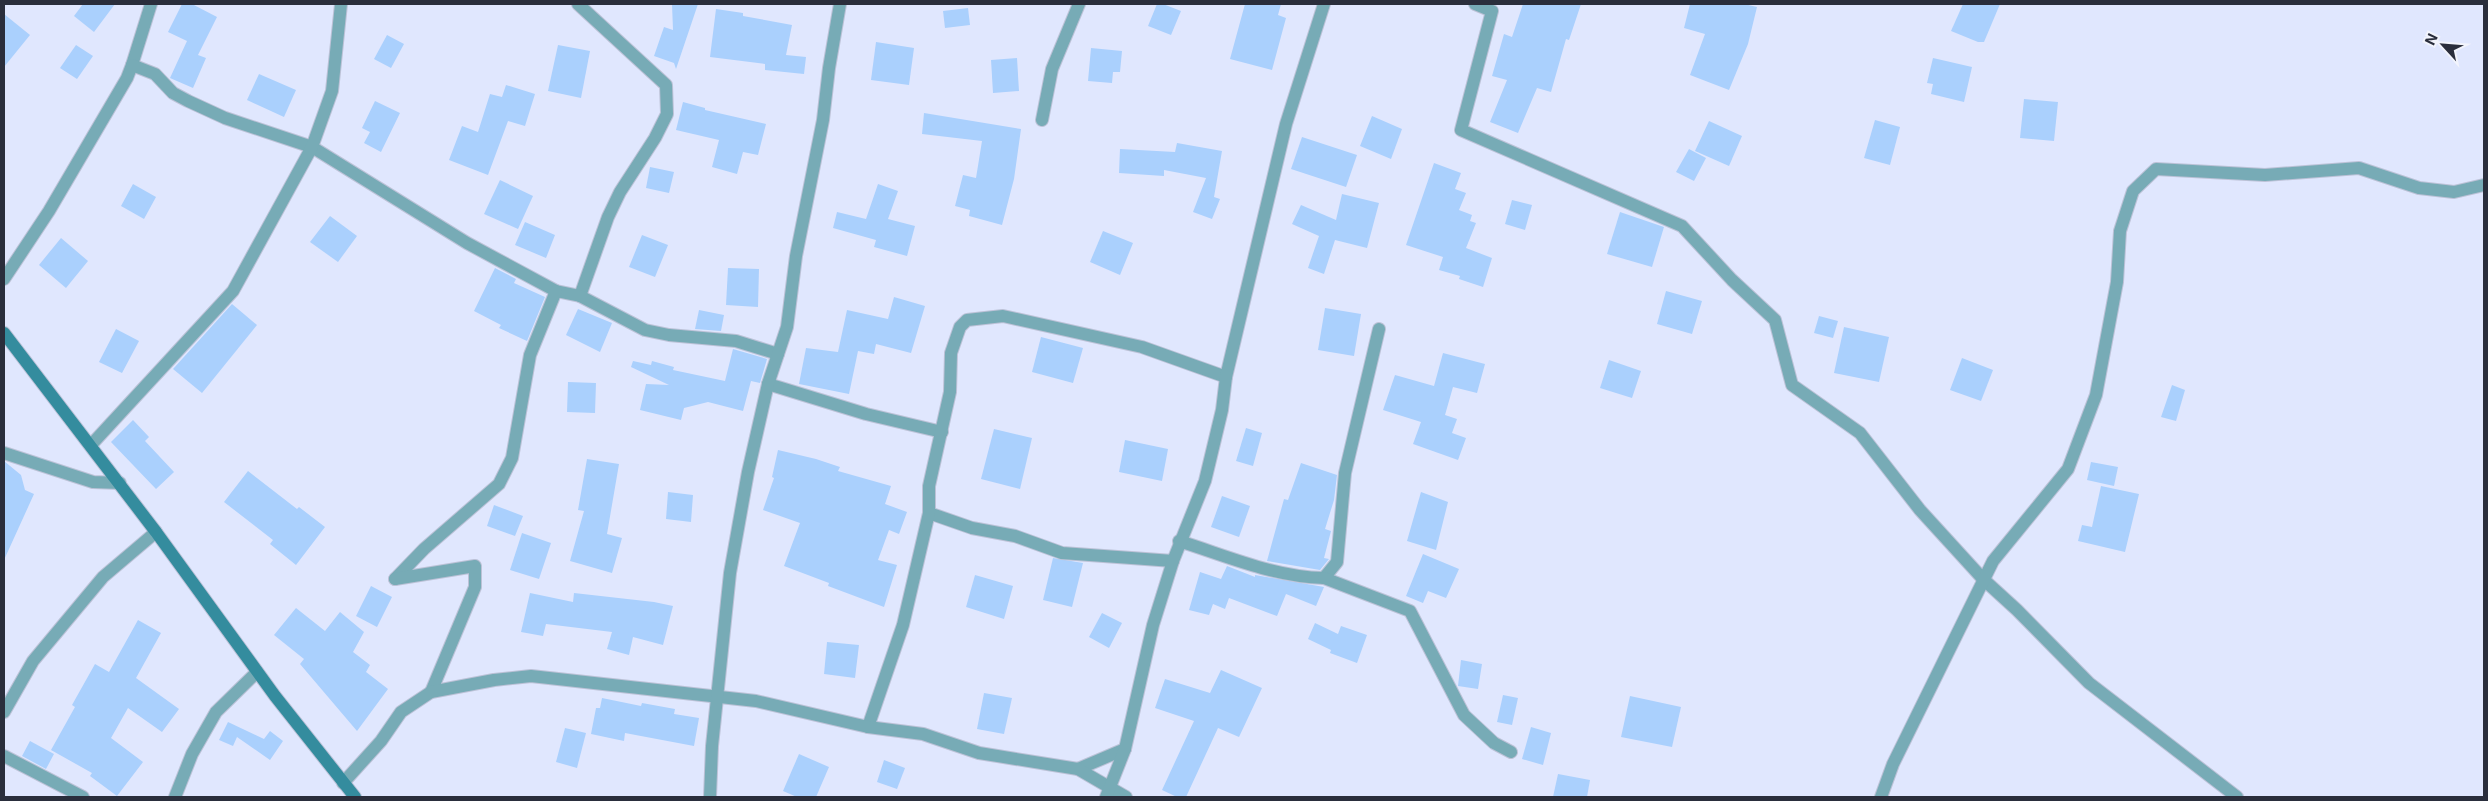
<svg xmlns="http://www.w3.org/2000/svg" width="2488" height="801" viewBox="0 0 2488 801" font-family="Inter,sans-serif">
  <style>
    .building { fill: #aad0fd }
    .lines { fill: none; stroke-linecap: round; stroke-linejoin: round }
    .street-casing { stroke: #bcc2d7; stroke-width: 14 }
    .secondary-casing { stroke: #bcc2d7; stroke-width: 14 }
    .street { stroke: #77abb6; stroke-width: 12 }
    .secondary { stroke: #348c9e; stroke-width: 12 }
  </style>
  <rect width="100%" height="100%" fill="#e0e7fe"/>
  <!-- building -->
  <g class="building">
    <polygon points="83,4 115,4 94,32 74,16"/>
    <polygon points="182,4 192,4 217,17 198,55 206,58 193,88 170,78 187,41 168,32"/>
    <polygon points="672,4 698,4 676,69 674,63 654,56 664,27 673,30"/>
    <polygon points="1157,4 1163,4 1181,11 1171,35 1148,26"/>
    <polygon points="1245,4 1281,4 1278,15 1286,18 1272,70 1230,59"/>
    <polygon points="1523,4 1581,4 1569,40 1566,39 1551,92 1537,88 1518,133 1490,122 1507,80 1492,76 1504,34 1512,37"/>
    <polygon points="1690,4 1744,4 1757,7 1748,44 1729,90 1690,75 1705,34 1684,28"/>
    <polygon points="1963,4 2000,4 1984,42 1978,42 1951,31"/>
    <polygon points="968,8 970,25 945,28 943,11"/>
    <polygon points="716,9 743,13 743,16 792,25 786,55 806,57 804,74 765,70 765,64 710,57"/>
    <polygon points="4,14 30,35 4,67"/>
    <polygon points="387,35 404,44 391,68 374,59"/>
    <polygon points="876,42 914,48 909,85 871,80"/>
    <polygon points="76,45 93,56 77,79 60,68"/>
    <polygon points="558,45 590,51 581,98 548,91"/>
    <polygon points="1091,48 1122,51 1120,72 1113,72 1112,83 1088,81"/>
    <polygon points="1017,58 1019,91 993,93 991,60"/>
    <polygon points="1933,58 1972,67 1964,102 1931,94 1933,84 1927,83"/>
    <polygon points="259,74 296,90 284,117 247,100"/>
    <polygon points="506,85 535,94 525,126 508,121 488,175 449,160 462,126 478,132 490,94 502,97"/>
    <polygon points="2024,99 2058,102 2054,141 2020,138"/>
    <polygon points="375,101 400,113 381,152 364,143 370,132 362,128"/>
    <polygon points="683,102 705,108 705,110 766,124 758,155 743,152 737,174 712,167 719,140 676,130"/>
    <polygon points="924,113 1021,129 1014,179 1002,225 969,216 970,210 955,206 963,175 976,178 982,141 922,134"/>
    <polygon points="1372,116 1402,129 1391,159 1360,146"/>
    <polygon points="1875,120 1900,127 1890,165 1864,158"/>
    <polygon points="1709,121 1742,136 1729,166 1695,151"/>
    <polygon points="1302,137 1357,155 1346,187 1291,169"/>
    <polygon points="1177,143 1222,151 1214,197 1220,199 1212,219 1193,212 1206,178 1164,170 1164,176 1119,173 1120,149 1175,152"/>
    <polygon points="1689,149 1706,158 1694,181 1676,172"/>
    <polygon points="1434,163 1461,173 1455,189 1466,193 1459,210 1472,215 1470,221 1476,223 1466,248 1492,258 1483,287 1459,279 1460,276 1439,270 1443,257 1406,245"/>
    <polygon points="650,167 674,172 669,193 646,188"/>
    <polygon points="500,180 533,196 518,229 484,214"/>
    <polygon points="133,184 156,197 144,219 121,206"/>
    <polygon points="878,184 898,191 888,219 915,226 907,256 874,247 876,240 833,228 837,212 866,219"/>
    <polygon points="1342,194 1379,203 1367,248 1335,240 1324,274 1308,268 1319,236 1292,224 1301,205 1336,220"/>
    <polygon points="1512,200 1532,205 1525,230 1505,224"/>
    <polygon points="1620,212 1664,227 1652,267 1607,254"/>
    <polygon points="330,216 357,236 338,262 310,242"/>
    <polygon points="525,222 555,235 546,258 515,245"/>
    <polygon points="1103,231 1133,243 1120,275 1090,262"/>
    <polygon points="642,235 668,245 655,277 629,267"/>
    <polygon points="61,238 88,261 66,288 39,265"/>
    <polygon points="495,268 516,279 514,283 545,297 527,341 499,328 501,325 474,311"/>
    <polygon points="728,268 759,269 758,307 726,305"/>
    <polygon points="1666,291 1702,301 1692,334 1657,324"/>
    <polygon points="894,297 925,306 911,353 876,344 874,354 858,351 849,394 799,384 806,348 838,352 847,310 888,319"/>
    <polygon points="232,304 257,325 202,393 173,369"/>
    <polygon points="1325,308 1361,314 1354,356 1318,350"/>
    <polygon points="578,309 612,323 600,352 566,335"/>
    <polygon points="699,310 724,315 721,331 695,329"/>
    <polygon points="1819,316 1838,321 1833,338 1814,333"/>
    <polygon points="1844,327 1889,337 1879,382 1834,373"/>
    <polygon points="116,329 139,341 122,373 99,362"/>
    <polygon points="1041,337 1083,348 1073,383 1032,372"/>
    <polygon points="733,349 767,359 760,383 751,381 743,411 708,402 684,408 681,420 640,410 646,384 669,385 631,367 633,361 651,365 652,361 674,367 673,370 725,381"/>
    <polygon points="1443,353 1485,364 1477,393 1453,387 1445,415 1457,419 1452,433 1466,438 1458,460 1413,444 1421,422 1383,410 1395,375 1434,386"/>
    <polygon points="1962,358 1993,370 1981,401 1950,390"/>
    <polygon points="1609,360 1641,371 1632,398 1600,388"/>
    <polygon points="568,382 596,383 595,413 567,412"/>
    <polygon points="2172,385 2185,390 2176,421 2161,417"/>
    <polygon points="133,420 149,437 145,441 174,472 156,489 111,442"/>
    <polygon points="1246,428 1262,433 1253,466 1236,461"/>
    <polygon points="994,429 1032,438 1020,489 981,479"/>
    <polygon points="1125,440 1168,449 1162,481 1119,472"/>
    <polygon points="778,450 816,459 840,467 838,471 891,486 885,504 907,512 899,534 889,530 878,560 897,565 884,607 828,586 829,583 784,566 800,523 763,510 774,478 772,477"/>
    <polygon points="587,459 619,464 607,534 622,538 612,573 570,561 584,511 578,510"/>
    <polygon points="4,461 21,475 25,490 34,494 4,560"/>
    <polygon points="2091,462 2118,467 2114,486 2087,480"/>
    <polygon points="1301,463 1337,475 1334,500 1325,529 1331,531 1324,558 1329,559 1320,570 1267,561 1284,499 1288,500"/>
    <polygon points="248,471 297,509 299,507 325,527 296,565 270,544 273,540 224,502"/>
    <polygon points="2101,486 2139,494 2125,552 2078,541 2082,525 2092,527"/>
    <polygon points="668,492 693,495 691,522 666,519"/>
    <polygon points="1421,492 1448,502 1436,550 1407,541"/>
    <polygon points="1222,496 1250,506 1239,537 1211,527"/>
    <polygon points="494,505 523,516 515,536 487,526"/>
    <polygon points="522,533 551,543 539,579 510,570"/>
    <polygon points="1423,554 1459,569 1446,598 1428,591 1423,603 1406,596"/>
    <polygon points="1053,558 1083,563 1072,607 1043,600"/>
    <polygon points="1227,566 1255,577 1255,575 1324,587 1316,606 1286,594 1277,616 1229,598 1225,609 1213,604 1209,615 1189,610 1200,572 1221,579"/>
    <polygon points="975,575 1013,586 1004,619 966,607"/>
    <polygon points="371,586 392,597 377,627 356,616"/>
    <polygon points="530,593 573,602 574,593 654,602 673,606 663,645 633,637 629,655 607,649 612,632 546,624 543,636 521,632"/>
    <polygon points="296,608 325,631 340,612 364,632 353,652 370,665 366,672 388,689 357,731 300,664 304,659 274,635"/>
    <polygon points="1102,613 1122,623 1109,648 1089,637"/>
    <polygon points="138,620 161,633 136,678 179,709 162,732 128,708 111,738 143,762 117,796 90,776 92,773 51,750 75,707 72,705 95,664 109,672"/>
    <polygon points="1315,623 1338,634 1341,626 1367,635 1357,663 1330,653 1331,650 1308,639"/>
    <polygon points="827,642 859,645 855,678 824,674"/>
    <polygon points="1461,660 1482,664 1478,689 1458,686"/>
    <polygon points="1221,670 1262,688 1239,737 1218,728 1186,797 1177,797 1162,790 1194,721 1155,708 1165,679 1210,693"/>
    <polygon points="984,693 1012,698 1004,734 977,729"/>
    <polygon points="1503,695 1518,698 1512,725 1497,722"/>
    <polygon points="1630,696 1681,707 1672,747 1621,737"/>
    <polygon points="602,698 641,706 642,703 675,709 674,714 699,718 694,746 625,733 624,741 591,734 596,708 600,708"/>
    <polygon points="228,722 264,739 270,731 283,741 270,760 237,737 233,746 219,740"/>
    <polygon points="1531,727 1551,733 1543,765 1522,759"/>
    <polygon points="565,728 586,733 577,768 556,762"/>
    <polygon points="30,741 54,754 46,769 22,756"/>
    <polygon points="799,754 829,767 816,797 797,797 783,791"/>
    <polygon points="884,760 905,768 897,789 877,782"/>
    <polygon points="1558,774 1590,780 1587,797 1553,797"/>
  </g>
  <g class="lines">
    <!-- street casing -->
    <g class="street-casing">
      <g id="street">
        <polyline points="578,4 666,85 667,114 655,138 620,192 608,217 580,296"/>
        <polyline points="1475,4 1492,11 1461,130 1682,226 1732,280 1775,320 1792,385 1860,433 1920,510 1983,579 2017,610 2089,683 2237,797"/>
        <polyline points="132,65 151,4"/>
        <polyline points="1042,120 1052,69 1079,4"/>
        <polyline points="4,279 49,211 127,78 132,65 155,74 173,93 188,101 225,118 312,147 467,243 556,291 580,296 645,330 669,335 736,341 778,354"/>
        <polyline points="768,384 866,414 942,432"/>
        <polyline points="91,445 233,291 312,147 332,91 341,4"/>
        <polyline points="4,453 93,482 120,483"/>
        <polyline points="929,513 972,528 1015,536 1062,553 1173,561"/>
        <path d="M1179,541C1227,556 1274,577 1324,578L1337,562L1345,473L1379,329"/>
        <polyline points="1324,578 1410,611 1464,715 1494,743 1511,752"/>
        <polyline points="395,579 424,549 499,484 512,458 530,355 556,291"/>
        <polyline points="395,579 475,566 475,587 431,692"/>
        <polyline points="4,712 33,661 103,577 156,532"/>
        <polyline points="868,727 903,625 929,513 929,486 950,392 951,353 960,327 967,320 1003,316 1142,347 1226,377"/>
        <polyline points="4,756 83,797"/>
        <polyline points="1078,769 1125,749"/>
        <polyline points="343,783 381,741 401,712 431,692 494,680 531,676 756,701 868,727 923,734 979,753 1078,769 1126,797"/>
        <polyline points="175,797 192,754 216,712 257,672"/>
        <polyline points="710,797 712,746 730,573 748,472 768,384 787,327 796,256 823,120 829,68 840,4"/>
        <polyline points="1106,797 1125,749 1153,625 1173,561 1205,481 1222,410 1226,377 1286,124 1324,4"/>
        <polyline points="1881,797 1893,764 1993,561 2068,469 2096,395 2117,282 2120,231 2133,191 2156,169 2265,175 2359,168 2419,188 2454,192 2484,185"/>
      </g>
    </g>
    <!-- secondary casing -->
    <g class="secondary-casing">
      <polyline id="secondary" points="4,333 156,532 275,696 355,797"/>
    </g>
    <!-- street -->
    <use href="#street" class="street"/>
    <!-- secondary -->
    <use href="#secondary" class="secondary"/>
  </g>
  <!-- border -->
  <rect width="2488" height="801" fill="none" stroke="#2a2e3c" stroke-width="10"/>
  <!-- north arrow -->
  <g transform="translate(2443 45) rotate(296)" stroke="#f2f4fc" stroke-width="4" paint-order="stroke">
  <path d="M0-4L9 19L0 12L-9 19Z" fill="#2a2e3c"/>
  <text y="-8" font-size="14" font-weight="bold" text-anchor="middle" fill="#2a2e3c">N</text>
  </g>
</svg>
